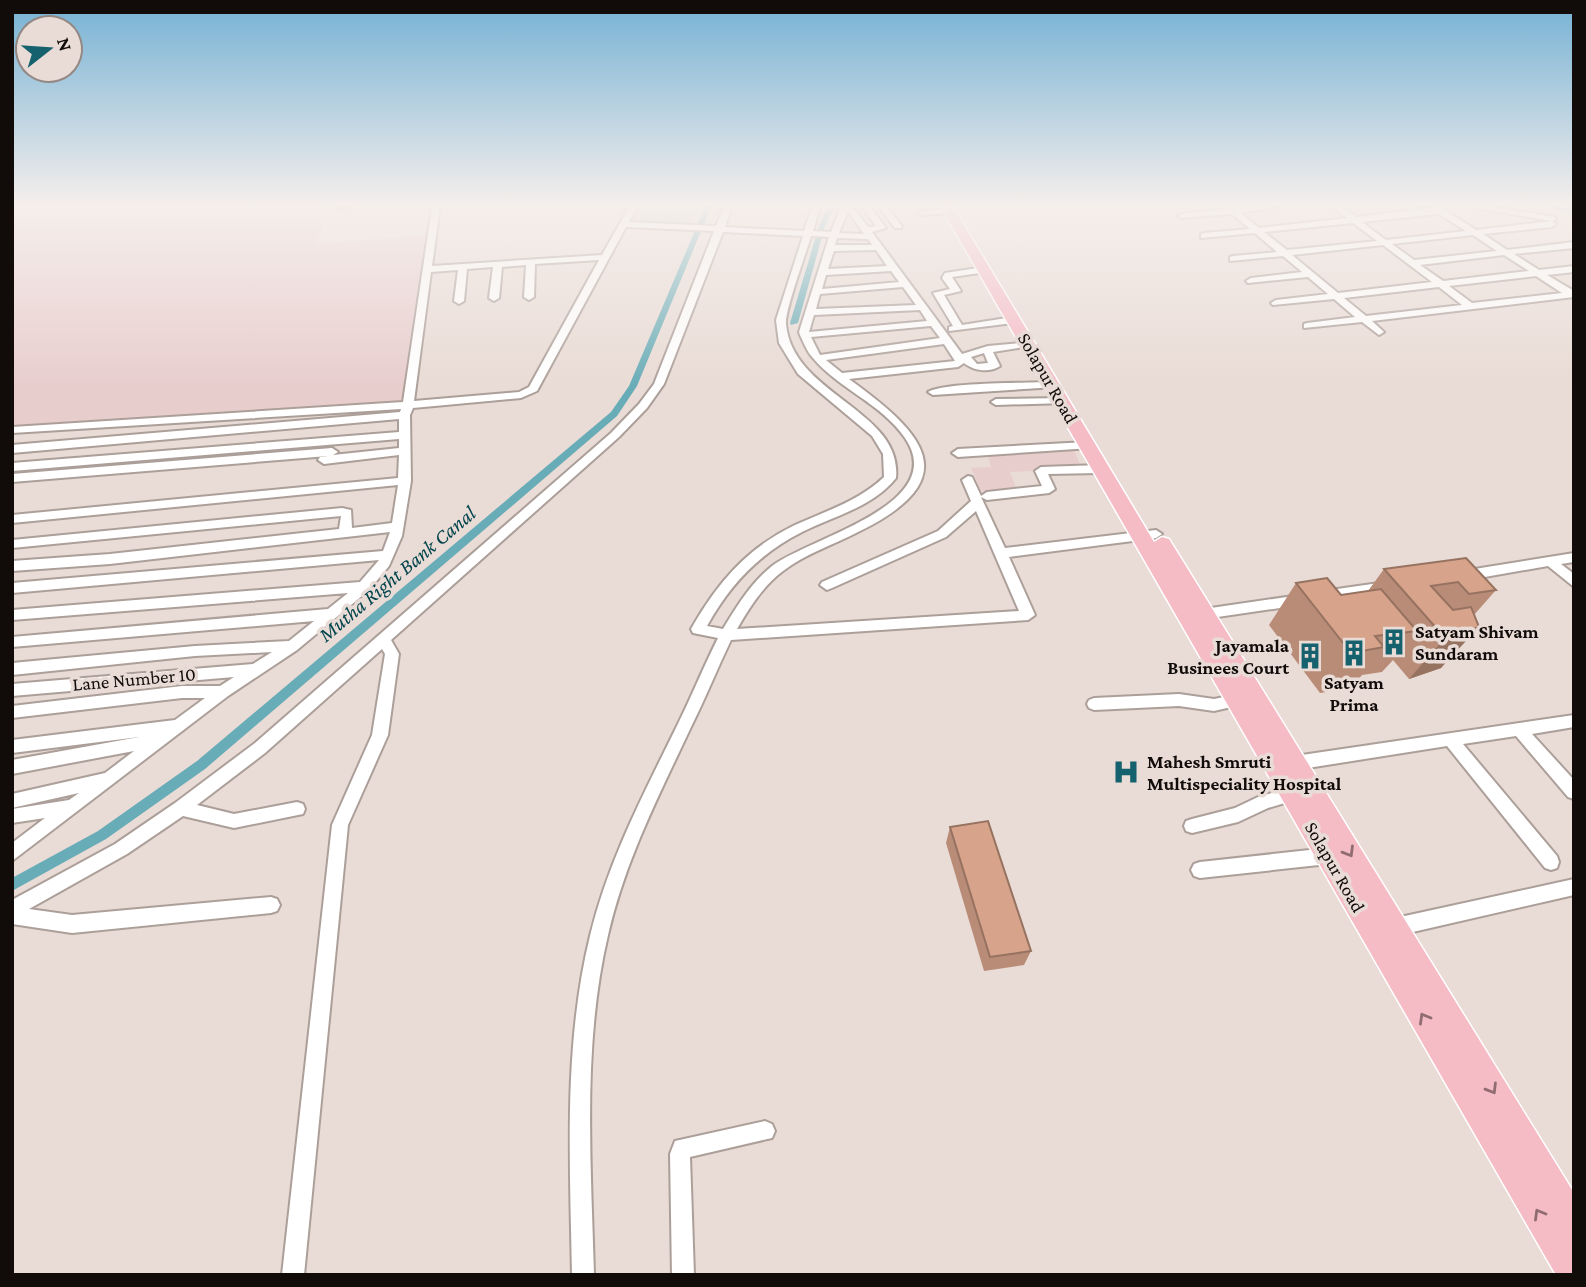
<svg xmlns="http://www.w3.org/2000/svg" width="1586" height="1287" viewBox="0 0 1586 1287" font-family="'Crimson Pro',serif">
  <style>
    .commercial { fill: #e8cdcd }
    .green { fill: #c2ccaa }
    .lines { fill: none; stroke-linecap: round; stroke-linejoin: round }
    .canal { fill: #68acb7; fill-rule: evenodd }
    .minor-casing { stroke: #ac9f99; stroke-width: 4 }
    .highway-casing { stroke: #fff; stroke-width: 3 }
    .minor { fill: #fff; fill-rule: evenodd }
    .highway { fill: #f6bcc6; fill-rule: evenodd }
    .wall { fill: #b98c77 }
    .shaded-wall { fill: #967261 }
    .building { fill: #d7a38a; stroke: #967261; stroke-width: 2 }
    .oneway { stroke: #8f6d71 }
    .labels { text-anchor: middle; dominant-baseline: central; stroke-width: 7; stroke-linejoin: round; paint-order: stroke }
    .street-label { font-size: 19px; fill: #110c0a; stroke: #e9dbd5 }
    .poi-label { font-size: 19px; font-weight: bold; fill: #110c0a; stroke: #e9dbd5; text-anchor: start }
    .water-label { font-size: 21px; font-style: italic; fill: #00444c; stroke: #e9dbd5 }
  </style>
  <rect width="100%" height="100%" fill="#e9dbd5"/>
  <!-- commercial -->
  <g class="commercial">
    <polygon points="12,207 321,207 322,225 317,244 431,235 405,402 12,426"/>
    <polygon points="1073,448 1082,469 1010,472 1016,488 981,491 971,468 991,467 987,453"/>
  </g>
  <!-- green -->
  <polygon class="green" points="637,207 697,207 690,224 630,220"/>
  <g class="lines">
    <!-- canal -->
    <g class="canal">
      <polygon points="705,207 711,207 637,386 617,416 205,769 106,839 12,891 12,878 98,831 197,761 611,412 629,386"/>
      <polygon points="828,207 834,207 825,226 798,323 791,325 790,323 819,226"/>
      <polygon points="1546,207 1559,207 1574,210 1574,214"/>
    </g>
    <!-- minor casing -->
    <g class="minor-casing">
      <g id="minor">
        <path d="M432,207H440L432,266L602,255L629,207H637L629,222L716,226L724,207H732L725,227L804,231L812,207H820L813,231L831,232L841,207H853L868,227L876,226L862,207H870L886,228L872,232L962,354L988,346L1031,342V346L993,352L1000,366C989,373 974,371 964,363L958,367L849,379C925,434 967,479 858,532C833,545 805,554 783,571C763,586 749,608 737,629L1019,611L976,511L946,537L832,588L827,590L820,585L822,582L938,531L971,501L962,480L968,476L972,477L981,496L987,492L1042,486L1035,471L1041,467L1100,465L1106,469L1100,473L1048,474L1055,489L1049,493L987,500L981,497L1005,548L1156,530L1162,534L1156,538L1009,557L1035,615L1028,620L731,640C717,669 705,699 691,727C659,795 625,861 608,935C582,1045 591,1162 594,1275H572C570,1162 563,1046 590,936C608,862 642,797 675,730C690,700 703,668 718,638L693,633L691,629C717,583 747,548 795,525C826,511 859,501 884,477L883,454L872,436L798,374L779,343L776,320L803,236L723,232L664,384L647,408L619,437L391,640L399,654L388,735L348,825L304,1275H282L332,825L372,735L385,654L382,649L265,753L197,805L234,814L297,802L303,804L305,809L303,814L234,828L183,816L127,854L29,909L72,915L271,897L277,899L280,905L277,911L271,913L72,933L12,924V900L115,844L175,803L255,743L611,433L639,404L654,384L714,231L626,227L537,391L521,398L413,408L410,415L411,481L402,536L389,566L369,590L297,650L228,696L12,861V843L45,818L12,823V809L69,800L79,793L12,808V794L105,773L134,751L12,774V760L139,737L12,753V740L175,720L205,698H182L12,718V706L182,686H220L234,677L12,696V684L253,664L272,652L195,656L12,675V663L195,646L289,641L314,621L12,647V637L328,609L348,593L12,620V610L360,582L379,560L12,593V583L383,551L390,532L110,564L12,571V561L110,554L339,529L341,516L12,548V540L342,508L351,510L352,528L392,523L398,485L12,523V515L398,478L399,455L324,464L318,460L320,457L328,456L12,482V474L332,448L338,452L333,455L399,448V439L12,471V463L399,432V419L12,453V445L400,412L401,409L12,433V427L403,402ZM848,211L864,234L839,233ZM811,236L829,237L799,332L800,335C804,343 807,352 813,358C839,389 882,404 905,438C951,505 808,538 772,566C751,583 737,606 723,629L707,626C730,584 760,553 802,532C834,516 873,507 896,478C903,410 792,395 786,324C785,309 806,254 811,236ZM837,238L868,239L872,245H835ZM876,250L887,266L828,269L834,251ZM599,260L529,387L519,392L414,401L431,272L458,270L454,301L459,304L464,301L467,269L493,267L489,298L494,301L499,298L502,267L526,265L524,297L529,300L534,297L535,264ZM891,271L899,282L822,289L826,275ZM903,287L916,305L816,309L820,294ZM920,310L927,321L809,332L814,315ZM931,326L940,338L820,355L811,337ZM944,344L955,361L842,373L826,360ZM984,353L988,363L977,364L971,357Z"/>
        <polygon points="879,207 887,207 902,226 901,228 895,228"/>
        <path d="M1225,207H1278L1241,213L1259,228L1347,218L1333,207H1343L1356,217L1440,207L1476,230L1552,221L1471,207H1492L1555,217L1556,219L1552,221L1556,224L1552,227L1483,234L1507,250L1574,242V248L1514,254L1539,270L1574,266V272L1547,275L1574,291V297L1372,321L1384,332L1379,335L1362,322L1304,328V324L1307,323L1355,317L1334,299L1273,305L1271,303L1276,300L1328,294L1308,277L1248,283L1246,281L1251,278L1302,272L1283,256L1230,261V257L1233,256L1277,252L1255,233L1201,238V234L1204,233L1250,229L1232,214L1182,218L1178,216L1182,214L1227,209ZM1439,214L1466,231L1386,240L1362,222ZM1353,223L1377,241L1287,250L1264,232ZM1473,235L1497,251L1414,260L1392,244ZM1383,245L1432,282L1338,293L1292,255ZM1504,255L1529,271L1443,281L1420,265ZM1536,276L1562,293L1472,303L1449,286ZM1439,287L1462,305L1366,316L1344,298Z"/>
        <polygon points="949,209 953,211 952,213 922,215 918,213 922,211"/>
        <polygon points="984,267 989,270 987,272 952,277 961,291 944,295 962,325 1013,317 1018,320 1013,323 949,331 949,327 953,326 933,293 950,289 942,278 945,273"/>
        <path d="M1052,382L1056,383V387L933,395L928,392C943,382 1028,383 1052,382Z"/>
        <polygon points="1062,398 1067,401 1066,403 996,405 991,402 996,399"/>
        <polygon points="1087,442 1093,446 1091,448 958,457 952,453 958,449"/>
        <polygon points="1574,553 1574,562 1561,564 1574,574 1574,587 1548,566 1462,581 1455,576 1462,571"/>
        <polygon points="1386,582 1391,584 1393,587 1391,590 1323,601 1316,596 1323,591"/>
        <polygon points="1300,595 1307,600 1300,605 1204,619 1197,614 1204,609"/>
        <polygon points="1179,694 1214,699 1239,694 1244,696 1246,700 1244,704 1214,711 1179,706 1094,710 1089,708 1087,704 1089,700 1094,698"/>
        <polygon points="1574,715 1574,727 1532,734 1574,780 1574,799 1568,797 1516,736 1463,744 1557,856 1559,862 1557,868 1551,870 1545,868 1447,746 1295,770 1289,768 1287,763 1289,758 1295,756"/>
        <polygon points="1292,787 1298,789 1300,794 1298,799 1268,808 1238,822 1192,833 1186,831 1184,826 1186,821 1192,819 1235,808 1258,797"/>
        <polygon points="1328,848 1334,851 1336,856 1334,861 1328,864 1200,878 1194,876 1191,870 1194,864 1200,862"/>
        <polygon points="1574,879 1574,895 1391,937 1385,934 1382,928 1385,922 1391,919"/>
        <polygon points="765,1121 772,1124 775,1131 772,1138 690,1157 694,1275 672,1275 670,1154 675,1141"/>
      </g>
    </g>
    <!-- highway casing -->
    <g class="highway-casing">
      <polygon id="highway" points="941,207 953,207 1154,542 1162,537 1169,539 1574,1193 1574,1275 1556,1275"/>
    </g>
    <!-- minor -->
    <use href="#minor" class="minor"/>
    <!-- highway -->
    <use href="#highway" class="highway"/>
  </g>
  <!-- wall -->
  <g class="wall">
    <polygon points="1466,558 1496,590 1474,615 1441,668 1409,679 1393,660 1382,672 1362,675 1351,688 1320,693 1269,625 1296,583 1341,595 1368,591 1384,569"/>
    <polygon points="950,827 1031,951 1024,965 984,971 946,843"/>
  </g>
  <!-- shaded-wall -->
  <g class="shaded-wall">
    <polygon points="336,207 358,207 338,211"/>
    <polygon points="1479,627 1441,668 1409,679 1445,638"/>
  </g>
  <!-- building -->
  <g class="building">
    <polygon points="1466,558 1496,590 1469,594 1458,582 1431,586 1453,610 1471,607 1479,627 1445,638 1384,569"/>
    <polygon points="1327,578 1341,595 1381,589 1417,631 1375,636 1384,647 1351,653 1296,583"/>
    <polygon points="988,821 1031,951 990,957 950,827"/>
  </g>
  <!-- one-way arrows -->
  <defs><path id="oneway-chevron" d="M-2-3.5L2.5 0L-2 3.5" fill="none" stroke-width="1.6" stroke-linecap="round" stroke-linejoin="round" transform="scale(1.75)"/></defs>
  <g class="oneway">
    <use href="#oneway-chevron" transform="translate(1349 852) rotate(59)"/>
    <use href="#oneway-chevron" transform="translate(1424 1018) rotate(-120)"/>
    <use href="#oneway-chevron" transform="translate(1492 1089) rotate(59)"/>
    <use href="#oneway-chevron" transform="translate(1539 1214) rotate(-120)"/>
  </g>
  <!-- sky -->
  <linearGradient id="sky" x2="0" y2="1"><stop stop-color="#75b1d4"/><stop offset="0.53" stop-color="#f5efec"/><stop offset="1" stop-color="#f5efec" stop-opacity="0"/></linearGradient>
  <rect width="1586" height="387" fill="url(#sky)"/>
  <!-- icons -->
  <defs>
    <g id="building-bare" transform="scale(2.1)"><path d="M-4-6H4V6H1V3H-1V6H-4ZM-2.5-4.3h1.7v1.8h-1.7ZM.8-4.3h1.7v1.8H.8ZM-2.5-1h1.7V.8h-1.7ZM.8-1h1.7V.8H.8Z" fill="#15616d" stroke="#e9dbd5" stroke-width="2.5" paint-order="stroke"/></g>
    <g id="hospital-bare" transform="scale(2.1)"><path d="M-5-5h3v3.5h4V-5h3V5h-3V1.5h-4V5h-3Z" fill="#15616d" stroke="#e9dbd5" stroke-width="2.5" paint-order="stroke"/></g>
  </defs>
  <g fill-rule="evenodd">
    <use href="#building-bare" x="1394" y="642"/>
    <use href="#building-bare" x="1354" y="653"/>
    <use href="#building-bare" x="1310" y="656"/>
    <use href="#hospital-bare" x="1126" y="772"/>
  </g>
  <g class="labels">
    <!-- street labels -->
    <g class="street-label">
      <text transform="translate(1048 378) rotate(60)">Solapur Road</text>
      <text transform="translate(134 679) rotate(-5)">Lane Number 10</text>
      <text transform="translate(1335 867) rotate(60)">Solapur Road</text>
    </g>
    <!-- poi labels -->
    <g class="poi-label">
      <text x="1415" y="631">Satyam Shivam<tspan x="1415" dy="22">Sundaram</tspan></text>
      <text x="1289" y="645" text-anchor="end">Jayamala<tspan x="1289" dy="22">Businees Court</tspan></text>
      <text x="1354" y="682" text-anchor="middle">Satyam<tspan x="1354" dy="22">Prima</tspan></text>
      <text x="1147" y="761">Mahesh Smruti<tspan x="1147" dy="22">Multispeciality Hospital</tspan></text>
    </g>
    <!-- water labels -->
    <g class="water-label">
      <text transform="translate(397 574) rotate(-40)">Mutha Right Bank Canal</text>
    </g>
  </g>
  <!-- border -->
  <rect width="1586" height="1287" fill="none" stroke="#110c0a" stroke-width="28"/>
  <!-- north arrow -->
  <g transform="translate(49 49) rotate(73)"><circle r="33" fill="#e9dbd5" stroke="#938884" stroke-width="2"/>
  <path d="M0-5L12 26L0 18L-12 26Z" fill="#15616d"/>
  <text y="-10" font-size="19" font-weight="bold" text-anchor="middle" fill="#110c0a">N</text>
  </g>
</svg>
